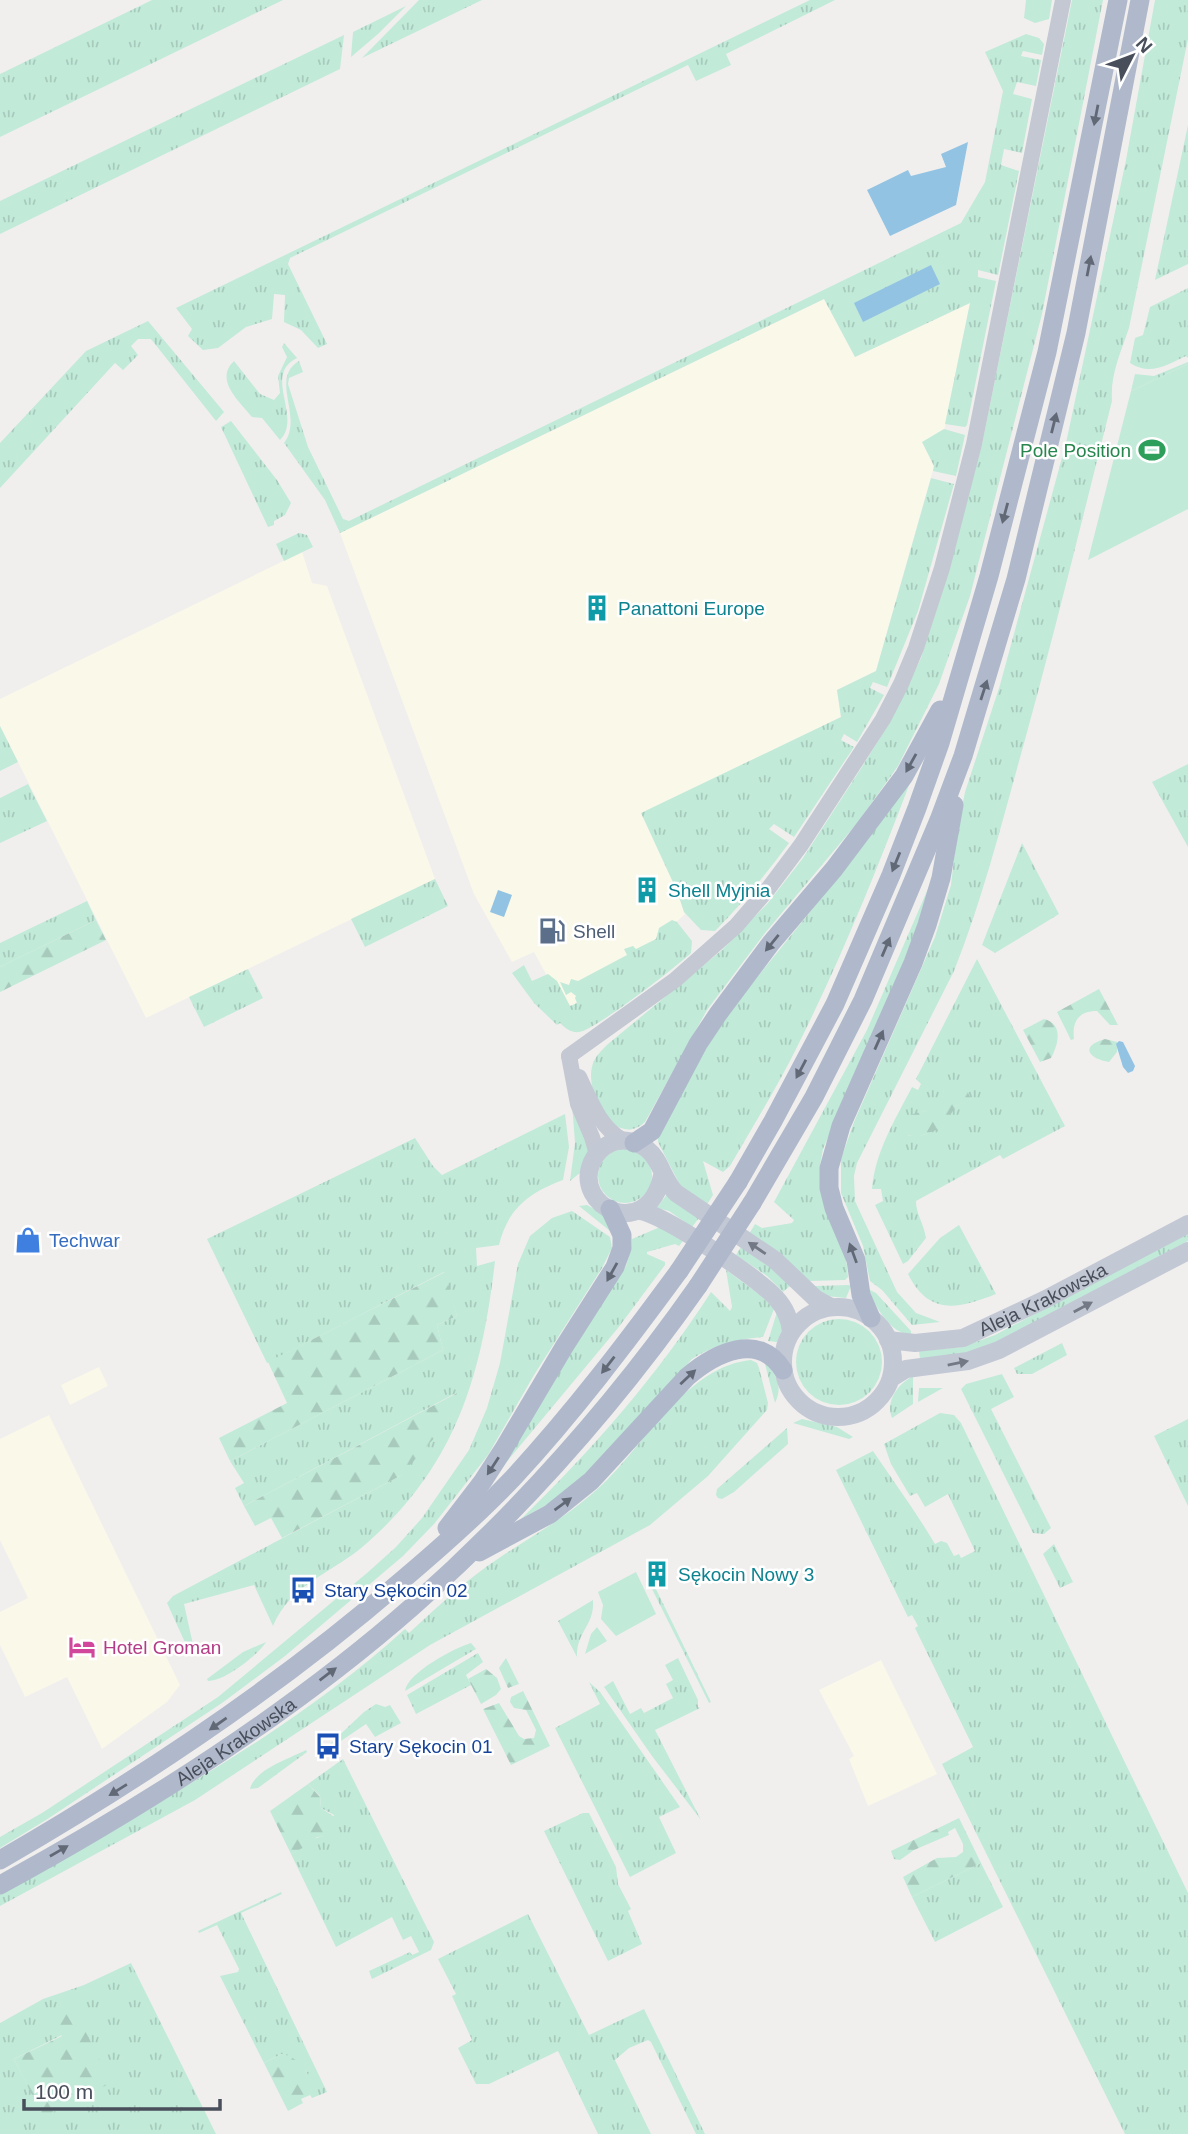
<svg xmlns="http://www.w3.org/2000/svg" width="1188" height="2134" viewBox="0 0 1188 2134" font-family="Arial,sans-serif">
  <style>
    .commercial { fill: #faf8e9 }
    .grass { fill: url(#grass-tufts); fill-rule: evenodd }
    .forest { fill: url(#forest-firs) }
    .garden { fill: #c1ead9 }
    .water { fill: #92c3e3 }
    .lines { fill: none; stroke-linecap: round; stroke-linejoin: round }
    .tertiary { stroke: #c3c8d2; stroke-width: 16 }
    .secondary { stroke: #c3c8d5; stroke-width: 18 }
    .primary { stroke: #b0b9cb; stroke-width: 19 }
    .primary-bridge { stroke: #b0b9cb; stroke-width: 19 }
    .oneway { fill: #626976 }
    .oneway2 { fill: #737985 }
    .labels { text-anchor: middle; dominant-baseline: central; stroke-width: 5; stroke-linejoin: round; paint-order: stroke }
    .leisure-label { font-size: 19px; fill: #27864d; stroke: #fff; text-anchor: end }
    .culture-label { font-size: 19px; fill: #0d838f; stroke: #fff; text-anchor: start }
    .service-label { font-size: 19px; fill: #4e5e75; stroke: #fff; text-anchor: start }
    .shop-label { font-size: 19px; fill: #366cbe; stroke: #fff; text-anchor: start }
    .street-label { font-size: 19px; fill: #484e5a; stroke: #fff }
    .transit-label { font-size: 19px; fill: #164399; stroke: #fff; text-anchor: start }
    .hotel-label { font-size: 19px; fill: #b23c85; stroke: #fff; text-anchor: start }
  </style>
  <defs>
    <pattern id="grass-tufts" width="24" height="20" patternUnits="userSpaceOnUse" patternTransform="scale(1.75)"><rect width="24" height="20" fill="#c1ead9"/><path d="M3 7l-1-3M5 7V3M7 7l1-3M15 17l-1-3M17 17v-4M19 17l1-3" fill="none" stroke="#a7cabc"/></pattern>
    <pattern id="forest-firs" width="22" height="20" patternUnits="userSpaceOnUse" patternTransform="scale(1.75)"><rect width="22" height="20" fill="#c1ead9"/><path d="M5 1l3.5 6h-7zM16 11l3.5 6h-7z" fill="#a7cabc"/></pattern>
  </defs>
  <rect width="100%" height="100%" fill="#f1efee"/>
  <!-- commercial -->
  <g class="commercial">
    <polygon points="824,299 855,357 970,303 944,431 876,671 837,690 841,717 809,733 677,891 685,914 571,1020 534,952 512,962 474,894 340,533"/>
    <polygon points="302,552 312,583 327,586 435,879 146,1018 0,726 0,699"/>
    <polygon points="99,1367 108,1386 70,1405 61,1385"/>
    <polygon points="49,1415 180,1685 167,1702 102,1749 67,1677 25,1697 0,1645 0,1612 28,1598 0,1540 0,1439"/>
    <polygon points="881,1660 937,1774 868,1806 849,1759 854,1756 819,1690"/>
  </g>
  <!-- grass -->
  <g class="grass">
    <polygon points="152,0 283,0 0,137 0,74"/>
    <polygon points="419,0 482,0 362,58"/>
    <polygon points="810,0 835,0 726,54 731,65 696,81 688,65 290,258 288,264 327,344 318,348 301,330 284,322 285,295 274,294 272,319 246,327 218,348 203,350 188,336 192,329 176,308"/>
    <polygon points="1026,0 1052,0 1049,19 1035,23 1024,18"/>
    <path d="M1072,0H1103L1042,314L970,596L939,684L898,766L858,822L765,933L707,1010L645,1122C615,1150 585,1093 592,1067C594,1057 601,1051 608,1044L722,950L768,903L803,858L860,770L888,725L921,658L945,583L982,444Z"/>
    <path d="M1155,0H1188V39L1129,328C1121,352 1110,375 1112,401C1083,516 1055,632 1023,747C1002,822 983,898 954,971L857,1163L854,1176L855,1201L897,1292L916,1313L940,1322L912,1325L882,1290L870,1281L863,1246L841,1193V1159L854,1122L935,937L951,885L957,832L965,792L1000,685L1066,443L1126,160Z"/>
    <polygon points="406,6 378,34 351,57 353,32"/>
    <path d="M1026,34L1039,38L1044,44L1042,55L1023,51L1021,56L1041,60L1036,86L1017,82L1013,94L1032,99L1022,153L1004,149L1001,165L1019,171L998,275L978,270V277L996,281L967,425L965,427L945,424L970,303L855,357L824,299L340,533L325,500L284,443C304,417 269,379 299,361L303,372L289,378L288,384L308,447L343,519L349,521L961,223L985,182L1003,91L985,52Z"/>
    <polygon points="344,35 340,69 0,234 0,201"/>
    <polygon points="1188,125 1188,264 1155,280"/>
    <path d="M1188,288V358L1186,356C1167,365 1150,376 1130,363L1135,338L1143,335L1150,307Z"/>
    <polygon points="148,321 224,412 216,421 151,339 138,339 131,346 138,355 123,370 115,363 0,488 0,443 86,351"/>
    <path d="M284,343L297,358C262,375 303,417 280,440L262,418L252,417C239,401 214,380 234,361L260,394L274,400L280,393L278,376L287,357L282,347Z"/>
    <polygon points="1188,362 1188,364 1131,391 1135,374 1154,376"/>
    <polygon points="231,421 277,480 291,503 285,515 274,521 274,525 268,527 221,427"/>
    <polygon points="944,429 965,435 956,476 933,471 934,466 922,442"/>
    <path d="M931,478L954,484L918,611L887,687L873,682L870,688L884,695L857,742L844,734L841,740L854,747L794,837L774,824L769,829L789,843C766,874 742,904 715,931L701,930L684,912L677,891L641,813L841,717L837,690L876,671Z"/>
    <polygon points="299,533 307,535 313,547 284,561 276,544"/>
    <polygon points="0,726 18,762 0,771"/>
    <polygon points="1188,764 1188,847 1152,782"/>
    <path d="M911,780C877,870 841,959 798,1045C778,1086 753,1126 730,1166L723,1172L703,1161L713,1195L706,1206L682,1189L658,1142V1137L706,1048L725,1017L853,859Z"/>
    <polygon points="28,784 47,821 0,843 0,798"/>
    <polygon points="1022,843 1059,914 995,953 982,945"/>
    <polygon points="933,877 913,941 823,1149 820,1165 846,1258 848,1277 845,1280 809,1281 779,1254 749,1234 755,1224 762,1228 792,1223 794,1220 774,1202 867,1030"/>
    <polygon points="435,879 448,906 365,947 351,919"/>
    <polygon points="87,901 96,920 0,967 0,943"/>
    <path d="M672,920L677,922L692,941L691,953C676,967 594,1031 579,1032C571,1033 565,1028 560,1023L557,1025L534,1003L512,973L524,965L532,981L548,974L557,981L570,1006L577,1003L575,998L576,996L571,992L566,995L560,982L569,985L571,979L578,981L627,955L624,949L633,946L636,949L656,939L659,928Z"/>
    <path d="M977,959L1065,1126L1003,1159L1000,1155L916,1201C916,1214 924,1224 926,1238L908,1261L903,1264L875,1205L883,1201L881,1189H872C875,1152 895,1120 912,1087L918,1090L921,1084L916,1079ZM944,1090L971,1099C966,1101 959,1103 955,1107C939,1122 932,1140 907,1135L920,1112L935,1111L942,1105Z"/>
    <polygon points="248,969 263,998 204,1027 189,997"/>
    <polygon points="572,1103 590,1149 581,1172 570,1181 575,1143"/>
    <path d="M565,1114L569,1147L563,1180C528,1193 508,1209 499,1245L476,1248L477,1266L495,1261C482,1375 456,1465 367,1543C335,1572 291,1583 273,1626L254,1585L184,1604L194,1649H188L167,1603L173,1596L400,1476L456,1393L244,1506L235,1488L244,1483L230,1461L443,1350L437,1325L457,1316L444,1272L267,1363L207,1239L415,1138L433,1166L442,1175Z"/>
    <circle cx="625" cy="1176" r="27"/>
    <polygon points="667,1194 699,1218 692,1227 669,1211 657,1208"/>
    <polygon points="587,1205 603,1214 610,1231 579,1206"/>
    <polygon points="572,1211 610,1237 612,1248 602,1268 534,1375 488,1455 434,1524 403,1556 285,1656 222,1703 46,1820 0,1848 0,1837 42,1813 218,1697 367,1573 396,1547 422,1518 469,1450 487,1408 500,1363 518,1264 530,1236 552,1218"/>
    <path d="M959,1225L996,1294C958,1309 929,1316 908,1274L940,1238Z"/>
    <polygon points="660,1227 683,1241 679,1246 675,1244 647,1252 647,1254 665,1262 665,1265 618,1328 500,1470 564,1361 626,1266 631,1249 632,1239"/>
    <polygon points="1188,1233 1188,1241 995,1344 962,1355 920,1359 919,1351 962,1347 995,1335"/>
    <polygon points="741,1247 768,1264 791,1285 783,1292 767,1276 736,1255"/>
    <path d="M726,1270L763,1297L774,1309L763,1337C737,1339 714,1345 692,1359L591,1470L555,1500L521,1519C592,1450 657,1376 711,1292L730,1311L732,1307Z"/>
    <polygon points="816,1286 849,1285 851,1286 846,1298 826,1296 812,1289"/>
    <path d="M868,1289L876,1293L911,1331V1335C889,1333 876,1307 868,1289Z"/>
    <polygon points="780,1311 782,1330 777,1342 768,1341 777,1312"/>
    <circle cx="839" cy="1362" r="43"/>
    <polygon points="1062,1343 1067,1355 1032,1374 1017,1374 1014,1368"/>
    <path d="M751,1360L757,1363L759,1368L768,1403L767,1410L708,1476L650,1525L430,1645L195,1800L0,1906V1893C139,1813 286,1737 405,1629L409,1633C437,1607 467,1579 499,1558C537,1533 575,1512 607,1480C648,1439 689,1366 751,1360Z"/>
    <path d="M764,1360C775,1374 784,1385 775,1403Z"/>
    <polygon points="1002,1374 1014,1397 991,1409 1051,1528 1044,1534 1033,1533 961,1389 966,1384"/>
    <path d="M913,1376V1404L892,1418C885,1401 898,1384 913,1376Z"/>
    <polygon points="919,1388 943,1388 918,1402"/>
    <path d="M940,1413L954,1415L961,1423L1188,1893V2134H1125L942,1764L973,1747L915,1628L918,1626L912,1615L908,1617L836,1470L873,1451C894,1482 916,1512 935,1544L941,1541L947,1543L954,1556L959,1554L961,1558L975,1551L948,1494L925,1507L917,1493L910,1496L891,1464L884,1444Z"/>
    <polygon points="802,1419 837,1427 853,1437 849,1439 793,1423"/>
    <polygon points="1188,1419 1188,1506 1154,1436"/>
    <polygon points="787,1428 788,1444 734,1492 722,1499 718,1498 716,1495 717,1489"/>
    <polygon points="1054,1544 1073,1582 1060,1588 1043,1554"/>
    <polygon points="653,1583 711,1702 709,1703 650,1585"/>
    <path d="M593,1600C595,1625 576,1632 577,1657L558,1621Z"/>
    <polygon points="597,1627 607,1641 585,1654 591,1634"/>
    <path d="M266,1642C258,1655 225,1681 208,1681L207,1679L243,1652Z"/>
    <path d="M471,1643L476,1649L405,1691C407,1673 454,1648 471,1643Z"/>
    <polygon points="478,1653 483,1662 466,1675 471,1685 416,1714 407,1695"/>
    <polygon points="678,1658 698,1700 698,1707 700,1708 655,1730 701,1820 652,1756 604,1687 613,1681 630,1714 641,1708 644,1713 673,1698 666,1684 673,1680 665,1665"/>
    <polygon points="589,1682 600,1692 680,1807 659,1817 676,1853 630,1877 555,1728 600,1704"/>
    <polygon points="376,1704 385,1707 390,1705 401,1723 375,1737 366,1724 332,1747 330,1744 364,1712"/>
    <path d="M306,1750L307,1752L258,1788L250,1789C255,1769 289,1759 306,1750Z"/>
    <path d="M343,1759L434,1942L431,1950L372,1979L369,1971L410,1952L412,1955L419,1952L411,1936L403,1940L392,1917L336,1947L291,1854C301,1849 313,1837 324,1836L334,1815L321,1808L320,1796L308,1784Z"/>
    <polygon points="583,1813 589,1813 616,1867 618,1884 631,1909 628,1911 642,1944 608,1961 544,1831"/>
    <polygon points="981,1863 1003,1907 935,1942 912,1897"/>
    <polygon points="281,1892 282,1894 241,1913 327,2092 312,2098 310,2095 312,2086 306,2071 282,2054 264,2063 220,1976 238,1972 239,1969 217,1925 199,1933 198,1931"/>
    <polygon points="528,1914 589,2035 644,2009 705,2134 696,2134 651,2042 648,2040 629,2048 615,2060 651,2134 598,2134 558,2051 489,2084 476,2084 458,2048 472,2040 452,1996 456,1994 438,1959"/>
    <path d="M131,1963L216,2134H0V2023L43,1999L84,1985ZM62,2035L43,2116L14,2059Z"/>
  </g>
  <!-- forest -->
  <g class="forest">
    <polygon points="96,920 106,940 0,992 0,967"/>
    <path d="M1099,989L1118,1025H1110L1097,1011C1078,1011 1072,1022 1074,1039L1071,1040L1057,1012Z"/>
    <path d="M1044,1019C1063,1024 1059,1043 1051,1058L1040,1062L1023,1030Z"/>
    <path d="M1105,1039L1117,1042V1052L1109,1062C1089,1059 1079,1046 1105,1039Z"/>
    <path d="M961,1079L971,1099L956,1106L942,1128L917,1137L907,1135L905,1123L910,1115C939,1105 936,1121 945,1086Z"/>
    <polygon points="445,1272 457,1316 437,1325 443,1350 230,1461 219,1438 287,1403 268,1362"/>
    <polygon points="457,1393 447,1424 400,1476 282,1538 271,1518 255,1526 244,1506"/>
    <polygon points="506,1658 519,1684 508,1688 499,1668"/>
    <polygon points="486,1669 497,1678 501,1689 496,1695 481,1704 468,1679"/>
    <polygon points="523,1691 550,1746 511,1765 483,1709 499,1703 519,1736 524,1739 534,1738 536,1730 526,1710 514,1708 510,1702 511,1697"/>
    <polygon points="308,1784 320,1797 321,1808 336,1818 336,1831 333,1836 317,1837 312,1843 291,1854 270,1811"/>
    <polygon points="959,1818 981,1863 912,1897 903,1877 937,1858 956,1857 963,1852 963,1844 955,1828 948,1832 949,1835 914,1850 900,1860 894,1859 891,1851"/>
    <polygon points="74,2008 111,2083 43,2117 14,2059 62,2036 52,2016"/>
    <path d="M282,2054C298,2057 308,2071 313,2086L310,2095L301,2099L303,2103L288,2111L264,2063Z"/>
  </g>
  <!-- garden -->
  <g class="garden">
    <polygon points="1188,364 1188,509 1088,560 1131,391"/>
    <polygon points="636,1572 656,1614 616,1636 601,1619 603,1605 598,1592"/>
  </g>
  <!-- water -->
  <g class="water">
    <polygon points="968,142 956,205 890,236 867,190 908,170 911,176 946,167 941,154"/>
    <polygon points="931,265 940,284 863,322 854,303"/>
    <polygon points="498,890 512,895 504,917 490,912"/>
    <polygon points="1119,1041 1123,1042 1135,1066 1133,1071 1128,1073 1123,1067 1116,1044"/>
  </g>
  <g class="lines">
    <!-- tertiary -->
    <g class="tertiary">
      <polyline points="569,1056 675,980 736,926 768,889 801,845 883,719 901,684 916,648 942,568 974,444 1063,0"/>
      <polyline points="569,1056 578,1104 592,1137 597,1154"/>
      <path d="M579,1077C590,1100 600,1128 623,1140"/>
    </g>
    <!-- secondary -->
    <g class="secondary">
      <path d="M662,1176C647,1243 572,1207 592,1162C596,1153 602,1147 611,1143C622,1138 637,1141 647,1149C661,1160 663,1180 676,1193L775,1260L816,1299L829,1306"/>
      <path d="M640,1211C664,1214 759,1279 776,1298C786,1309 790,1319 791,1332"/>
      <circle cx="838" cy="1362" r="55"/>
      <path id="s1" d="M888,1340L915,1343L963,1338L1046,1299L1188,1224"/>
      <polyline points="893,1377 906,1369 968,1361 999,1350 1188,1251"/>
    </g>
    <!-- primary -->
    <g class="primary">
      <polyline points="634,1143 652,1131 698,1044 718,1014 771,943 834,869 904,776 940,710"/>
      <polyline points="738,1182 773,1121 835,1004 891,875 917,808 940,743 989,576 1047,352 1118,0"/>
      <polyline points="752,1203 814,1097 863,1000 939,820 963,756 1016,579 1076,333 1140,0"/>
      <polyline points="871,1318 861,1295 856,1260 834,1208 829,1188 829,1168 841,1126 913,963 927,925 941,878 954,805"/>
      <polyline points="447,1528 483,1481 503,1450 564,1347 615,1267 622,1248 622,1235 610,1209"/>
      <path d="M479,1552L550,1514L591,1481L687,1377C715,1353 759,1331 783,1370"/>
      <path d="M0,1860C142,1778 276,1689 400,1582C439,1549 478,1515 513,1478C573,1413 627,1342 679,1271"/>
      <path id="s2" d="M0,1885C143,1807 290,1714 413,1606C520,1511 616,1403 698,1286"/>
    </g>
    <!-- primary-bridge -->
    <g class="primary-bridge">
      <polyline points="679,1271 738,1182"/>
      <polyline points="698,1286 752,1203"/>
    </g>
  </g>
  <!-- one-way arrows -->
  <defs><path id="oneway-solid" d="M-6-.8H1V-3.2L6.5 0L1 3.2V.8H-6Z" transform="scale(1.75)"/></defs>
  <g class="oneway">
    <use href="#oneway-solid" transform="translate(1096 115) rotate(101)"/>
    <use href="#oneway-solid" transform="translate(1089 266) rotate(-79)"/>
    <use href="#oneway-solid" transform="translate(1054 423) rotate(-76)"/>
    <use href="#oneway-solid" transform="translate(1005 513) rotate(105)"/>
    <use href="#oneway-solid" transform="translate(984 690) rotate(-72)"/>
    <use href="#oneway-solid" transform="translate(911 763) rotate(119)"/>
    <use href="#oneway-solid" transform="translate(896 862) rotate(112)"/>
    <use href="#oneway-solid" transform="translate(772 943) rotate(129)"/>
    <use href="#oneway-solid" transform="translate(886 947) rotate(-67)"/>
    <use href="#oneway-solid" transform="translate(879 1040) rotate(-66)"/>
    <use href="#oneway-solid" transform="translate(801 1069) rotate(118)"/>
    <use href="#oneway-solid" transform="translate(853 1253) rotate(-110)"/>
    <use href="#oneway-solid" transform="translate(612 1272) rotate(119)"/>
    <use href="#oneway-solid" transform="translate(608 1365) rotate(128)"/>
    <use href="#oneway-solid" transform="translate(688 1377) rotate(-43)"/>
    <use href="#oneway-solid" transform="translate(493 1466) rotate(123)"/>
    <use href="#oneway-solid" transform="translate(563 1504) rotate(-36)"/>
    <use href="#oneway-solid" transform="translate(328 1674) rotate(-37)"/>
    <use href="#oneway-solid" transform="translate(218 1724) rotate(145)"/>
    <use href="#oneway-solid" transform="translate(118 1790) rotate(148)"/>
    <use href="#oneway-solid" transform="translate(59 1851) rotate(-30)"/>
  </g>
  <g class="oneway2">
    <use href="#oneway-solid" transform="translate(757 1248) rotate(-146)"/>
    <use href="#oneway-solid" transform="translate(1083 1307) rotate(-28)"/>
    <use href="#oneway-solid" transform="translate(958 1363) rotate(-11)"/>
  </g>
  <!-- icons -->
  <defs>
    <g id="stadium-bare" transform="scale(2.1)"><path d="M0-5a6.5 5 0 1 0 0 10a6.5 5 0 1 0 0-10ZM-3.5-1.8h7v3.6h-7Z" fill="#2e9e5b" stroke="#fff" stroke-width="2.5" paint-order="stroke"/></g>
    <g id="building-bare" transform="scale(2.1)"><path d="M-4-6H4V6H1V3H-1V6H-4ZM-2.5-4.3h1.7v1.8h-1.7ZM.8-4.3h1.7v1.8H.8ZM-2.5-1h1.7V.8h-1.7ZM.8-1h1.7V.8H.8Z" fill="#0f9aa8" stroke="#fff" stroke-width="2.5" paint-order="stroke"/></g>
    <g id="fuel-bare" transform="scale(2.1)"><path d="M-5.5-6h7V0h2V4h1.3V-2.5L3-4.5l.8-.8L6-3V5H2.5V1h-1V6h-7ZM-4.2-4.7v3.2H.2V-4.7Z" fill="#5c6f8a" stroke="#fff" stroke-width="2.5" paint-order="stroke"/></g>
    <g id="shop-bare" transform="scale(2.1)"><path d="M-5-2.5h2.3a2.7 3.5 0 0 1 5.4 0H5L5.5 6h-11ZM-1.5-2.5h3a1.5 2.3 0 0 0-3 0Z" fill="#3f7fe0" stroke="#fff" stroke-width="2.5" paint-order="stroke"/></g>
    <g id="bus-bare" transform="scale(2.1)"><path d="M-5-6H5V4H4V6H2V4H-2V6H-4V4H-5ZM-3.5-4V0h7V-4ZM-3.5 1.2v1.5H-2V1.2ZM2 1.2v1.5H3.5V1.2Z" fill="#1a4fb4" stroke="#fff" stroke-width="2.5" paint-order="stroke"/></g>
    <g id="hotel-bare" transform="scale(2.1)"><path d="M-6-4.5h1.5V1H6V5H4.5V3h-9V5H-6ZM-4 0a1.8 1.8 0 1 1 3.6 0ZM.5 0V-2.5h3Q6-2.5 6 0Z" fill="#d1479c" stroke="#fff" stroke-width="2.5" paint-order="stroke"/></g>
  </defs>
  <g fill-rule="evenodd">
    <use href="#stadium-bare" x="1152" y="450"/>
    <use href="#building-bare" x="597" y="608"/>
    <use href="#building-bare" x="647" y="890"/>
    <use href="#fuel-bare" x="552" y="931"/>
    <use href="#shop-bare" x="28" y="1240"/>
    <use href="#building-bare" x="657" y="1574"/>
    <use href="#bus-bare" x="303" y="1590"/>
    <use href="#hotel-bare" x="82" y="1647"/>
    <use href="#bus-bare" x="328" y="1746"/>
  </g>
  <g class="labels">
    <!-- leisure labels -->
    <g class="leisure-label">
      <text x="1131" y="450">Pole Position</text>
    </g>
    <!-- culture labels -->
    <g class="culture-label">
      <text x="618" y="608">Panattoni Europe</text>
      <text x="668" y="890">Shell Myjnia</text>
      <text x="678" y="1574">Sękocin Nowy 3</text>
    </g>
    <!-- service labels -->
    <g class="service-label">
      <text x="573" y="931">Shell</text>
    </g>
    <!-- shop labels -->
    <g class="shop-label">
      <text x="49" y="1240">Techwar</text>
    </g>
    <!-- street labels -->
    <g class="street-label">
      <text stroke="none"><textPath href="#s1" startOffset="164">Aleja Krakowska</textPath></text>
      <text stroke="none"><textPath href="#s2" startOffset="276">Aleja Krakowska</textPath></text>
    </g>
    <!-- transit labels -->
    <g class="transit-label">
      <text x="324" y="1590">Stary Sękocin 02</text>
      <text x="349" y="1746">Stary Sękocin 01</text>
    </g>
    <!-- hotel labels -->
    <g class="hotel-label">
      <text x="103" y="1647">Hotel Groman</text>
    </g>
  </g>
  <!-- north arrow -->
  <g transform="translate(1132 56) rotate(48)" stroke="#ffffff" stroke-width="5" paint-order="stroke">
  <path d="M0-5L12 26L0 18L-12 26Z" fill="#484e5a"/>
  <text y="-10" font-size="19" font-weight="bold" text-anchor="middle" fill="#484e5a">N</text>
  </g>
  <!-- scale -->
  <path d="M24 2099v10h196v-10" fill="none" stroke="#484e5a" stroke-width="3.5"/>
  <text x="35" y="2099" font-size="21" fill="#484e5a" stroke="#ffffff" stroke-width="5" paint-order="stroke">100 m</text>
</svg>
